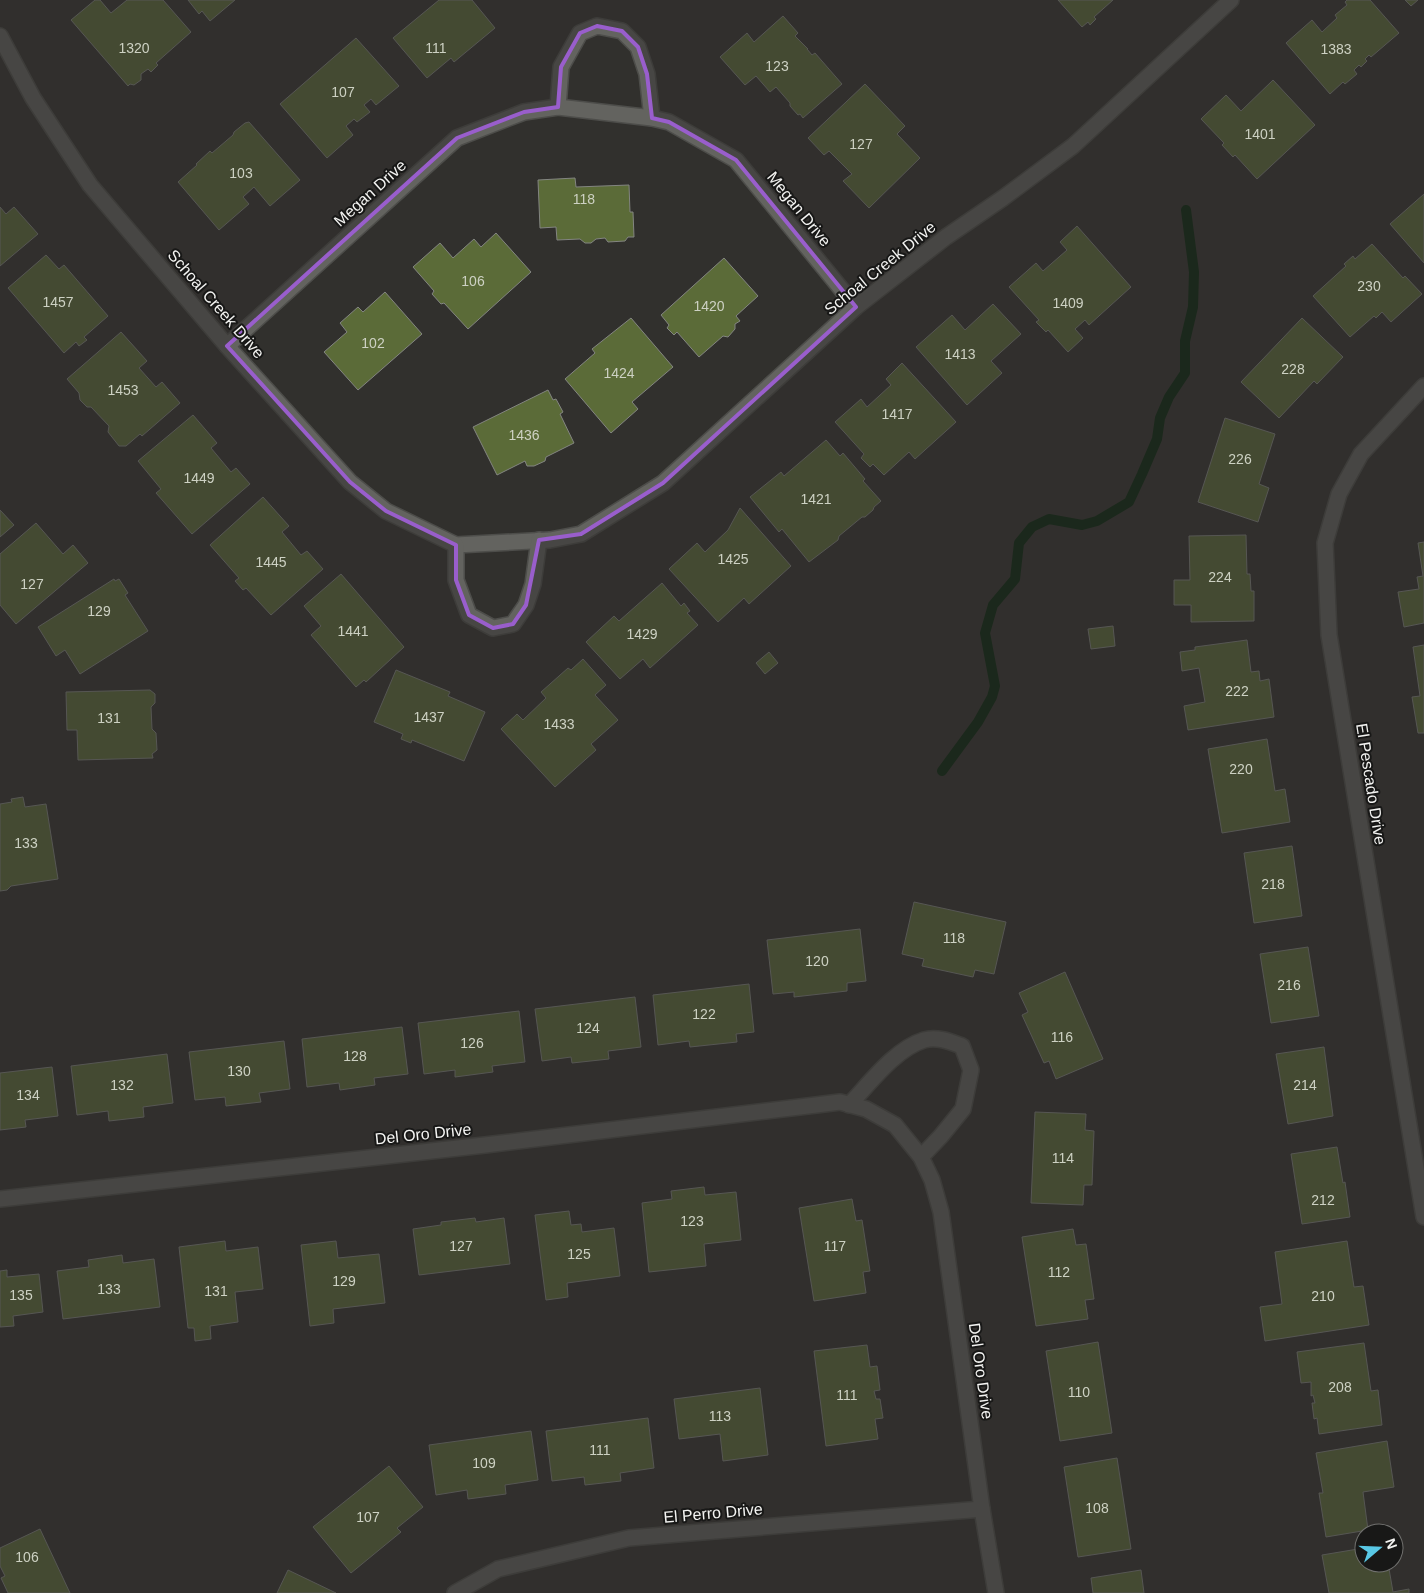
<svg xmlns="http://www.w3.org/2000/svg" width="1424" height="1593" viewBox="0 0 1424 1593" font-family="Helvetica,sans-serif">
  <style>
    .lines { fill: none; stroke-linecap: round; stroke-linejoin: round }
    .stream { stroke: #022107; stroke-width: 10 }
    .building { fill: #5b6b38; stroke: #838581 }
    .street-casing { stroke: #4d4d4a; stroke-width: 18 }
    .street { stroke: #63635f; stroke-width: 15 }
    .marked { fill: none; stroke: #995ecc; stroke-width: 4; stroke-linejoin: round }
    .labels { text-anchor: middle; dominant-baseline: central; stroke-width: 4; stroke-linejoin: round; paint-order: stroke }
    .number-label { font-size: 14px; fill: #cdd1c3 }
    .street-label { font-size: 16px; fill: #f3f3f1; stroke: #181817 }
  </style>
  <rect width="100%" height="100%" fill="#31302d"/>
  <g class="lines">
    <!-- stream -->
    <polyline class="stream" points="942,771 978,722 992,697 995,686 985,633 993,605 1015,579 1019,543 1032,527 1049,519 1082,525 1097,521 1129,502 1142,474 1157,439 1160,418 1169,397 1185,373 1185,341 1193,307 1194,272 1186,210"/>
  </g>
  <!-- building -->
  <g class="building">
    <polygon points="95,0 100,0 111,13 127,0 163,0 191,32 156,63 158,65 151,72 148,69 141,74 141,80 134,85 130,84 128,86 71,20"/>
    <polygon points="188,0 235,0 210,21 202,11 199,14"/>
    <polygon points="439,0 472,0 495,28 454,62 451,58 427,78 393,38"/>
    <polygon points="1058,0 1113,0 1094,17 1096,19 1090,25 1088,22 1082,27"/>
    <polygon points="1347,0 1370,0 1399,33 1371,57 1369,55 1365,59 1367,61 1361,67 1359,65 1354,70 1357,74 1345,84 1343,82 1330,94 1286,43 1312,20 1322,32 1337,18 1335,15 1347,5 1345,2"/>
    <polygon points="1405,0 1418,0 1411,6"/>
    <polygon points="783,16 798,33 795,36 808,49 807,49 812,55 815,53 842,84 803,118 800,114 798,115 790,106 790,103 776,87 770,92 756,76 745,85 720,57 747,33 754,42"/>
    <polygon points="356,38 399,86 376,105 371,99 364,105 370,112 357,122 354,119 346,126 353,135 327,158 280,104"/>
    <polygon points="1273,80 1315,125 1257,179 1235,155 1233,157 1222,145 1224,143 1201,119 1226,95 1241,111"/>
    <polygon points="865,84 905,126 897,134 920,158 869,208 843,181 852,174 829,151 824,155 808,138"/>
    <polygon points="249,122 300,180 270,206 254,187 243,197 249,204 219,230 178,182 197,165 196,164 210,151 212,153 233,135 234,132 245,123"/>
    <polygon points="575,178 576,187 629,185 630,212 633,212 634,237 628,237 625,241 608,242 605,238 596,239 591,243 585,243 580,239 557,240 556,227 540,228 538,180"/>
    <polygon points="1424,194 1424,263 1390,224"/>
    <polygon points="0,207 6,214 14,207 38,234 0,266"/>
    <polygon points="1077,226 1131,287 1089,325 1085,320 1075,329 1083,338 1068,352 1048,330 1046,332 1036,322 1039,320 1009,287 1036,263 1043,271 1067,250 1060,242"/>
    <polygon points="496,233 531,272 468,329 444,303 441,304 432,294 434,291 413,267 440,243 453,258 474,239 481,247"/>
    <polygon points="1372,244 1403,278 1405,276 1422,294 1391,322 1382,312 1376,318 1374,316 1350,337 1313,296 1346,266 1344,264 1353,256 1355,259"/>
    <polygon points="46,255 59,269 64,265 108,316 84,337 87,340 79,346 76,342 64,353 8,288"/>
    <polygon points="724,258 758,296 736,316 740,321 735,324 735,329 728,337 723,336 699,357 677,332 674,335 667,328 669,325 661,315"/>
    <polygon points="385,292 422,334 358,390 324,352 347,332 340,323 358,307 363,312"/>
    <polygon points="993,304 1021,334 991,361 1002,373 967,405 916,347 952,315 965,330"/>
    <polygon points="631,318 673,367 632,402 638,409 611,433 565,379 595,353 592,349"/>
    <polygon points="1302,318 1343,357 1317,384 1314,381 1279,418 1241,382"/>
    <polygon points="121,332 147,361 139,368 156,387 162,382 180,403 142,436 140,434 126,446 119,446 108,432 109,426 91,407 87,407 80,400 79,393 67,379"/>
    <polygon points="902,363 956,422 915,459 909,452 884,475 873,464 870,467 861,458 864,454 835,422 861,399 867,407 891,385 886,379"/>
    <polygon points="548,390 553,400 556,399 563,412 560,414 574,443 546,457 545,461 534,466 527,466 525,461 497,475 473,427"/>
    <polygon points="193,415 217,443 211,448 231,472 236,468 250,484 192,534 156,493 161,489 138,461"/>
    <polygon points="1225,418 1275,434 1259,484 1269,488 1258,522 1198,502"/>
    <polygon points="826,440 840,456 843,453 865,479 863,481 881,501 874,507 873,510 865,517 862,517 839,536 838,540 809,562 782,529 779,532 750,497 781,472 784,476"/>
    <polygon points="263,497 289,526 282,532 301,555 307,551 323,569 271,615 246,588 243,590 235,581 239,578 210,545"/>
    <polygon points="740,508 791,566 749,604 744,598 718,622 669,569 697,543 705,552 728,530"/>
    <polygon points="0,510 14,525 0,537"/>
    <polygon points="36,523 63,554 73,545 88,563 16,624 0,605 0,554"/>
    <polygon points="1246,535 1247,574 1250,574 1251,591 1254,591 1254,621 1191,622 1191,605 1174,605 1174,580 1190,580 1189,536"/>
    <polygon points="1424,542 1424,623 1404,627 1398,592 1419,589 1417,577 1423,576 1418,543"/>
    <polygon points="341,574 404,647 366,682 364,680 356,687 311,635 321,626 304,606"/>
    <polygon points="114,579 115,581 119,579 128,593 125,595 148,631 80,674 65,650 56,656 38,627"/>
    <polygon points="662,583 681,606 684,603 690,611 687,613 698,625 650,668 643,659 620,679 586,642 614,616 619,621"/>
    <polygon points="1113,626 1115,646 1091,649 1088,629"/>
    <polygon points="1247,640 1251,672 1259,671 1260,681 1269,679 1274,717 1188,730 1184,706 1205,702 1199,668 1182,671 1180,652 1195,650 1195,647"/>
    <polygon points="1424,645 1424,733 1418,733 1412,697 1420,696 1413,647"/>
    <polygon points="769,652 778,663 765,674 756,663"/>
    <polygon points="583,659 606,685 595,695 618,720 591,744 596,750 555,787 501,729 517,714 523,720 546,698 541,692 568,668 571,670"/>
    <polygon points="396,670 450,692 448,696 485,712 464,761 412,740 411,743 401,739 403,734 374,722"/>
    <polygon points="150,690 155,694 155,703 151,707 152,729 156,733 157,750 152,754 153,758 78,760 77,730 67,730 66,692"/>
    <polygon points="1267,739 1275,791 1285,789 1290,822 1222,833 1208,749"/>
    <polygon points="23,797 25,807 46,804 58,879 11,886 7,890 0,891 0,804 12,802 11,799"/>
    <polygon points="1292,846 1302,916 1254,923 1244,853"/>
    <polygon points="914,902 1006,922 994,974 975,970 973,977 922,966 924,959 902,954"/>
    <polygon points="860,929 866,981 847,983 847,991 794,997 794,992 773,994 767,940"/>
    <polygon points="1308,947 1319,1016 1271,1023 1260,954"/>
    <polygon points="1065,972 1103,1059 1056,1079 1049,1061 1044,1063 1022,1015 1028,1012 1019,993"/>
    <polygon points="749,984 754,1032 736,1034 737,1042 690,1047 689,1041 658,1045 653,995"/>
    <polygon points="635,997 641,1047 608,1051 609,1059 572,1063 571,1057 542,1061 535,1009"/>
    <polygon points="519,1011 525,1062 492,1066 493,1072 455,1077 455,1070 424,1074 418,1023"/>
    <polygon points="402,1027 408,1074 374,1078 375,1085 340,1090 339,1083 307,1087 302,1039"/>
    <polygon points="284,1041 290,1089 259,1093 261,1102 226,1106 225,1097 195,1100 189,1052"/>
    <polygon points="1324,1047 1333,1116 1288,1124 1276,1054"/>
    <polygon points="167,1054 173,1103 143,1107 144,1117 109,1121 108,1111 77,1115 71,1066"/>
    <polygon points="52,1067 58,1116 25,1120 26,1127 0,1130 0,1073"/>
    <polygon points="1035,1112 1086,1114 1085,1130 1094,1131 1092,1185 1084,1185 1083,1205 1031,1203"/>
    <polygon points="1337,1147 1343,1183 1345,1182 1350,1217 1302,1224 1291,1154"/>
    <polygon points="704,1187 705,1195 736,1192 741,1240 704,1244 706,1266 649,1272 642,1203 672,1199 671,1191"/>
    <polygon points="852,1199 856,1221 862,1220 870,1271 863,1272 866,1293 814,1301 799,1208"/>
    <polygon points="569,1211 571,1225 581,1224 582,1232 614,1228 620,1276 567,1283 568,1297 546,1300 535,1215"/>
    <polygon points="475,1218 476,1222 504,1218 510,1264 419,1275 413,1229 441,1225 441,1222"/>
    <polygon points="1073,1229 1076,1245 1086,1244 1094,1299 1085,1300 1088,1319 1036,1326 1022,1237"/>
    <polygon points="225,1241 226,1251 258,1247 263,1289 235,1292 238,1322 210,1326 211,1339 195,1341 194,1328 188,1328 179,1247"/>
    <polygon points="336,1241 338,1258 379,1254 385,1303 333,1309 334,1323 310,1326 301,1245"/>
    <polygon points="1347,1241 1354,1287 1363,1286 1369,1325 1265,1341 1260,1307 1282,1304 1275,1252"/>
    <polygon points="122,1255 123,1263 154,1259 160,1307 63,1319 57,1271 89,1267 88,1260"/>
    <polygon points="7,1270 7,1277 39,1274 43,1312 13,1316 14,1326 0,1327 0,1271"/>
    <polygon points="1098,1342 1112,1433 1060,1441 1046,1351"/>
    <polygon points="1364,1343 1371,1391 1378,1390 1382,1425 1319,1434 1317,1418 1314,1419 1312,1403 1315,1403 1313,1395 1311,1396 1311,1382 1301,1383 1297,1352"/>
    <polygon points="867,1345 870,1367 877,1366 880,1390 874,1391 876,1399 880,1399 883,1418 875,1419 878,1439 826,1446 814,1351"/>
    <polygon points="760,1388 768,1455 723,1461 720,1434 679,1439 674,1399"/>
    <polygon points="648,1418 654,1468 620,1473 621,1481 585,1485 584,1477 552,1481 546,1431"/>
    <polygon points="531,1431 538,1480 505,1485 506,1494 468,1499 467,1490 436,1495 429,1445"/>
    <polygon points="1387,1441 1394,1487 1363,1492 1368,1530 1326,1537 1319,1493 1323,1493 1316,1453"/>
    <polygon points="1117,1458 1131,1549 1078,1557 1064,1467"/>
    <polygon points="389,1466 423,1507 397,1528 401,1532 351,1573 313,1527"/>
    <polygon points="40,1529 70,1593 8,1593 1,1578 5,1576 0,1566 0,1548"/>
    <polygon points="1364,1548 1364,1563 1388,1563 1393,1592 1409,1589 1409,1593 1329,1593 1322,1555"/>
    <polygon points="288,1570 336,1593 277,1593"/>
    <polygon points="1141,1570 1144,1593 1093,1593 1091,1578"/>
  </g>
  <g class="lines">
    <!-- street casing -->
    <g class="street-casing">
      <g id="street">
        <polyline points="0,36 33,98 90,185 227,346 350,482 386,511 456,545 550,540 581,534 663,483 856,307 946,237 1003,198 1073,146 1231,0"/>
        <polyline points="558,107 561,67 580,33 597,26 622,31 638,47 647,74 652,118"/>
        <polyline points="227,346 457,138 524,112 558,107 652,118 669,122 736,160 856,307"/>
        <polyline points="1424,386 1361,454 1339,494 1325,543 1329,635 1424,1217"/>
        <polyline points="456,545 456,580 469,615 493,628 513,624 526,605 533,584 539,540"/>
        <path d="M849,1105C870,1083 895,1049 924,1040C937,1036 951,1042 962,1046L971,1070L963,1109L941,1136L921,1157"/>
        <polyline points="0,1199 485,1145 816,1105 840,1102 866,1109 895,1125 921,1157 932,1180 941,1212 982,1509 996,1593"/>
        <polyline points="455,1593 498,1569 629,1538 982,1509"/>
      </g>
    </g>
    <!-- street -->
    <use href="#street" class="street"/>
  </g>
  <!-- marked area -->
  <path d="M0 0H1424V1593H0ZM597,26L622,31L638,47L647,74L652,118L669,122L736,160L856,307L663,483L581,534L539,540L526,605L513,624L493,628L469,615L456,580V545L386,511L350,482L227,346L457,138L524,112L558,107L561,67L580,33Z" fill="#31302d" fill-opacity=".55" fill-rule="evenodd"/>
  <path class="marked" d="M597,26L622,31L638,47L647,74L652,118L669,122L736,160L856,307L663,483L581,534L539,540L526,605L513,624L493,628L469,615L456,580V545L386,511L350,482L227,346L457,138L524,112L558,107L561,67L580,33Z"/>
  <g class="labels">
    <!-- number labels -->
    <g class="number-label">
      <text x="134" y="48">1320</text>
      <text x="436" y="48">111</text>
      <text x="1336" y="49">1383</text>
      <text x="777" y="66">123</text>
      <text x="343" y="92">107</text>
      <text x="1260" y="134">1401</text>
      <text x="861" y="144">127</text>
      <text x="241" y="173">103</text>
      <text x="584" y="199">118</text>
      <text x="473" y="281">106</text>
      <text x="1369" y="286">230</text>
      <text x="58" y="302">1457</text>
      <text x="1068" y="303">1409</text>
      <text x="709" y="306">1420</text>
      <text x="373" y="343">102</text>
      <text x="960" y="354">1413</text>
      <text x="1293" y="369">228</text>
      <text x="619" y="373">1424</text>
      <text x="123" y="390">1453</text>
      <text x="897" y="414">1417</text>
      <text x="524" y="435">1436</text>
      <text x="1240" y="459">226</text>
      <text x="199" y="478">1449</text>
      <text x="816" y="499">1421</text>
      <text x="733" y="559">1425</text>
      <text x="271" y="562">1445</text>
      <text x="1220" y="577">224</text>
      <text x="32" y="584">127</text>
      <text x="99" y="611">129</text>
      <text x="353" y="631">1441</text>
      <text x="642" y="634">1429</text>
      <text x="1237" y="691">222</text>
      <text x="429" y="717">1437</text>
      <text x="109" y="718">131</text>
      <text x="559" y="724">1433</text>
      <text x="1241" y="769">220</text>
      <text x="26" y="843">133</text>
      <text x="1273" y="884">218</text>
      <text x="954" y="938">118</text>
      <text x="817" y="961">120</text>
      <text x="1289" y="985">216</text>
      <text x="704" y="1014">122</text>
      <text x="588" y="1028">124</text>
      <text x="1062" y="1037">116</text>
      <text x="472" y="1043">126</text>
      <text x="355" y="1056">128</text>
      <text x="239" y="1071">130</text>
      <text x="122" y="1085">132</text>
      <text x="1305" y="1085">214</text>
      <text x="28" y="1095">134</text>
      <text x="1063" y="1158">114</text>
      <text x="1323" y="1200">212</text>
      <text x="692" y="1221">123</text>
      <text x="461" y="1246">127</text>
      <text x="835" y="1246">117</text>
      <text x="579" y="1254">125</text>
      <text x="1059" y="1272">112</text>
      <text x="344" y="1281">129</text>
      <text x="109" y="1289">133</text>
      <text x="216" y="1291">131</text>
      <text x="21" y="1295">135</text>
      <text x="1323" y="1296">210</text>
      <text x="1340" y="1387">208</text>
      <text x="1079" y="1392">110</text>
      <text x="847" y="1395">111</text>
      <text x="720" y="1416">113</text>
      <text x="600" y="1450">111</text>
      <text x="484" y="1463">109</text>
      <text x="1097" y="1508">108</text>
      <text x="368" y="1517">107</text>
      <text x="27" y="1557">106</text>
    </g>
    <!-- street labels -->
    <g class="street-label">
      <text transform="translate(370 193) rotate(-42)">Megan Drive</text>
      <text transform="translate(799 209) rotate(51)">Megan Drive</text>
      <text transform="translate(880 268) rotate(-39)">Schoal Creek Drive</text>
      <text transform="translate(216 304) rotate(49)">Schoal Creek Drive</text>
      <text transform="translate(1371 784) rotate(81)">El Pescado Drive</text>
      <text transform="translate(423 1134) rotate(-6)">Del Oro Drive</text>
      <text transform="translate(981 1371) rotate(82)">Del Oro Drive</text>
      <text transform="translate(713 1513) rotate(-5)">El Perro Drive</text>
    </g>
  </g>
  <!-- north arrow -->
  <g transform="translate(1379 1548) rotate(71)"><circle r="24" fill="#181817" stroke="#70706e"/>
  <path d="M0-4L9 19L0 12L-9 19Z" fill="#59c8e5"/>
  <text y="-8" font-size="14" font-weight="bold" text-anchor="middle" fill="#f3f3f1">N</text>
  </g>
</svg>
